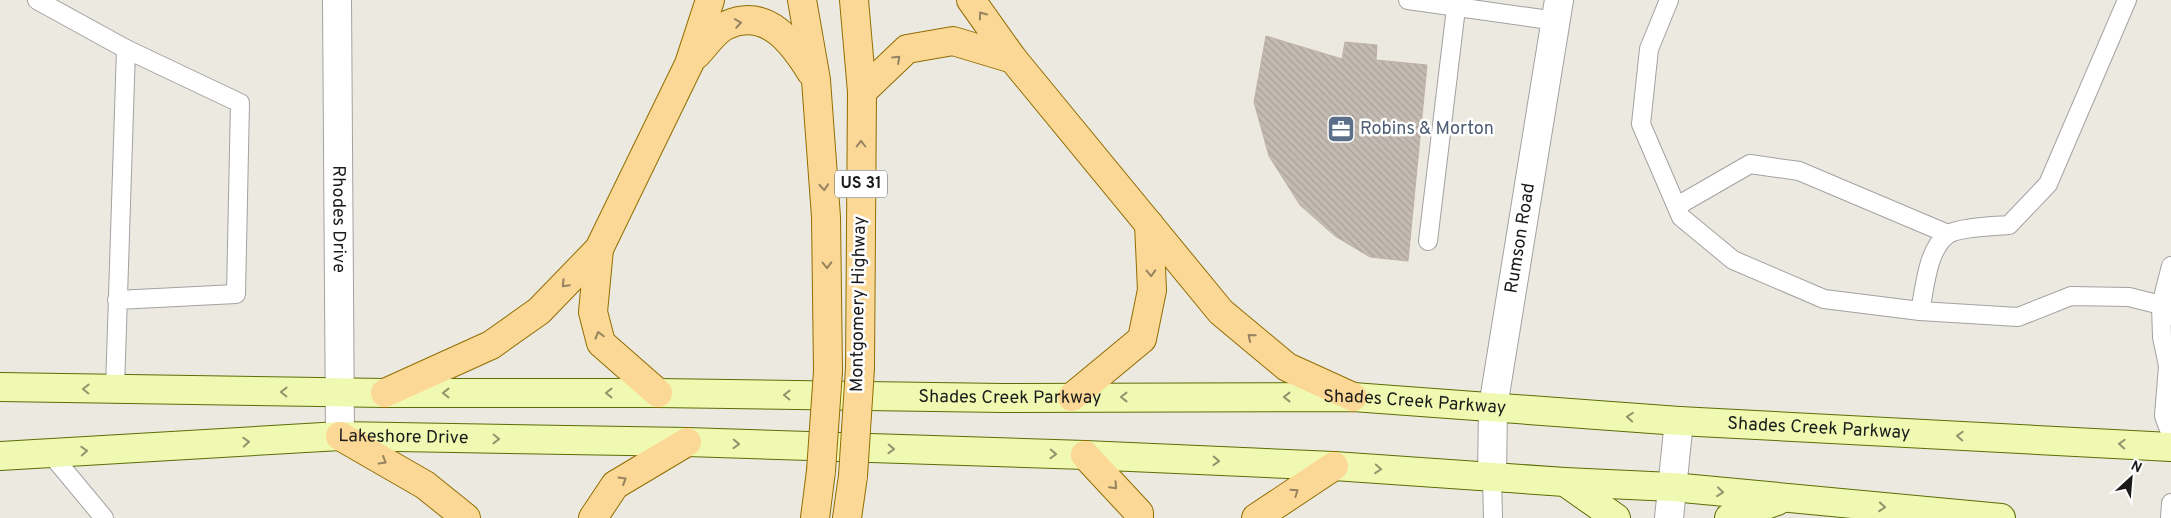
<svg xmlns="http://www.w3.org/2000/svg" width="2171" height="518" viewBox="0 0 2171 518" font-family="Overpass,sans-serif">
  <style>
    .building { fill: url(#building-back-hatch); stroke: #beb1a2 }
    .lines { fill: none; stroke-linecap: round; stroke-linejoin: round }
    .service-casing { stroke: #a2a2a2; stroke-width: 20 }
    .minor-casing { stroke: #a2a2a2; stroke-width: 30 }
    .tertiary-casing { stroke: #a2a2a2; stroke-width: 30 }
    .secondary-casing { stroke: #5a6e05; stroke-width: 30 }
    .primary-casing { stroke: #916e00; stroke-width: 30 }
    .service { stroke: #fff; stroke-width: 18 }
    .minor { stroke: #fff; stroke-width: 28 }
    .tertiary { stroke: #fff; stroke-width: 28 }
    .secondary { stroke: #eff9b1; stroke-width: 28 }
    .primary { stroke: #fbd896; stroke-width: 28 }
    .primary-bridge-casing { stroke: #916e00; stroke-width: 30; stroke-linecap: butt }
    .primary-bridge { stroke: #fbd896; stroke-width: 28 }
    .oneway { stroke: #96835f }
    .oneway2 { stroke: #90956e }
    .labels { text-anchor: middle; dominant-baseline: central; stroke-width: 5; stroke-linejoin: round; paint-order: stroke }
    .shield { fill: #fff; stroke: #5f5f5f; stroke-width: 1 }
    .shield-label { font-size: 16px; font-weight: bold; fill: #1b1b1b }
    .service-label { font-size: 18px; fill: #4e5e75; stroke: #fff; text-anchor: start }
    .street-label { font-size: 18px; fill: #1b1b1b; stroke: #fff }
  </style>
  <defs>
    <pattern id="building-back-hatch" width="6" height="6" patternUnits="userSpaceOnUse" patternTransform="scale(1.25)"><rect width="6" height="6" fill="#c4bcb3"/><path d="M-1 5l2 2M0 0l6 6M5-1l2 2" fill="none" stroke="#a8a199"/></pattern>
  </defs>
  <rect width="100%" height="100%" fill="#ece9e0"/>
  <!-- building -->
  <polygon class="building" points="1266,36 1342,59 1345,42 1377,45 1376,60 1427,65 1408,261 1370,257 1335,236 1300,205 1269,156 1254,102"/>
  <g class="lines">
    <!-- service casing -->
    <g class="service-casing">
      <g id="service">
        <polyline points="37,0 126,49"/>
        <polyline points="1408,0 1556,21"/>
        <polyline points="1669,0 1649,49 1641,124 1681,217 1733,260 1824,299 1920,311 2018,317 2071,296 2129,297 2161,305 2171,316"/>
        <polyline points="1677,206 1750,164 1799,171 1948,234"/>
        <polyline points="1428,241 1457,0"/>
        <polyline points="2171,266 2161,305 2162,337 2168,366 2164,416 2171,435"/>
        <path d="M1920,311C1925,288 1927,250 1947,235C1957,227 1996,226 2009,225L2048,184L2127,0"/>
        <polyline points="115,389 126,49 240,103 236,294 117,300"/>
        <polyline points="50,453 104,518"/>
        <polyline points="1492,477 1493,518"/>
        <polyline points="2170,518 2171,503"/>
      </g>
    </g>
    <!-- minor casing -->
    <g class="minor-casing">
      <g id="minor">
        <path id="s1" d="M337,0L340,436"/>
        <path id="s2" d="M1492,477L1493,407L1559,0"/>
      </g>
    </g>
    <!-- tertiary casing -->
    <g class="tertiary-casing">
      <polyline id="tertiary" points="1669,518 1679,421"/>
    </g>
    <!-- secondary casing -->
    <g class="secondary-casing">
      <g id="secondary">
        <path id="s3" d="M0,387L385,393H658L1003,398L1353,397L1679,421L2171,447"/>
        <path id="s4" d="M0,456L340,436L687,442L1085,455L1334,466L1565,482L1672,487L2001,518"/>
        <polyline points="1565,482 1616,518"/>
        <polyline points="1729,518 1777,501"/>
      </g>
    </g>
    <!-- primary casing -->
    <g class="primary-casing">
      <g id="primary">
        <polyline points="802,0 816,80 826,217 828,371"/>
        <polyline points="854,0 862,92 860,368"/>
        <polyline points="971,0 1013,59 1221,312 1287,367 1353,397"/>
        <path d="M696,55C705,46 715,30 727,25C767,7 793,43 811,72"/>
        <polyline points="862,92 907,49 953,41 1013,59"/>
        <polyline points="599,249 593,312 601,343 658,393"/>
        <polyline points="385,393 491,345 539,311 599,249 689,64 710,0"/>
        <polyline points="1072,397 1142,339 1152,290 1149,224"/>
        <polyline points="340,436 425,485 466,518"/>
        <polyline points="1085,455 1139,513 1139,518"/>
        <polyline points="593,518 615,485 687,442"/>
        <polyline points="815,518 821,471"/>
        <polyline points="847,518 853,476"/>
        <polyline points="1256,518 1334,466"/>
      </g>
    </g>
    <!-- service -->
    <use href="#service" class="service"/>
    <!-- minor -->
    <use href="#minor" class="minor"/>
    <!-- tertiary -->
    <use href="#tertiary" class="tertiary"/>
    <!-- secondary -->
    <use href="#secondary" class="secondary"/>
    <!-- primary -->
    <use href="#primary" class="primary"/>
    <!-- primary-bridge casing -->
    <g class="primary-bridge-casing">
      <g id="primary-bridge">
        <polyline points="821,471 828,371"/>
        <polyline points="853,476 860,368"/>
      </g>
    </g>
    <!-- primary-bridge -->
    <use href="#primary-bridge" class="primary-bridge"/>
  </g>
  <!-- one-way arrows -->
  <defs><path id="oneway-chevron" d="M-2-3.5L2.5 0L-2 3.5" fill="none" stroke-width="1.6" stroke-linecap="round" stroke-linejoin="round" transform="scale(1.25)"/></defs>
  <g class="oneway">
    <use href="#oneway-chevron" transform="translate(982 15) rotate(-125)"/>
    <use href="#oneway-chevron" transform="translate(738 23) rotate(-9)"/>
    <use href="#oneway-chevron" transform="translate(897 59) rotate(-43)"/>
    <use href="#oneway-chevron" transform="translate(861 144) rotate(-90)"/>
    <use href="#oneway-chevron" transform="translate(824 187) rotate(86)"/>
    <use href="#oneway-chevron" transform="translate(827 265) rotate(89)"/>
    <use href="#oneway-chevron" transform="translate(1151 273) rotate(88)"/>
    <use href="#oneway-chevron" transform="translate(565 284) rotate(134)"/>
    <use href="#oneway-chevron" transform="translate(599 335) rotate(-106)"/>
    <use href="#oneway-chevron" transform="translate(1251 337) rotate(-140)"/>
    <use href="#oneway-chevron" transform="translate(383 461) rotate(30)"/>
    <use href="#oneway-chevron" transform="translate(623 480) rotate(-31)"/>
    <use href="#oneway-chevron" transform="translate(1114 486) rotate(47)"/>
    <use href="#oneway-chevron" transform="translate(1295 492) rotate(-34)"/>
  </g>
  <g class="oneway2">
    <use href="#oneway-chevron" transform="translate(86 389) rotate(-179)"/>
    <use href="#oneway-chevron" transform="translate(284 392) rotate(-179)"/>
    <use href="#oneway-chevron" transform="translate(446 393) rotate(-180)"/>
    <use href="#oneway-chevron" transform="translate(609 393) rotate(-180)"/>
    <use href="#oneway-chevron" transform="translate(787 395) rotate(-179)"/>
    <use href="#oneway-chevron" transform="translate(1124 397) rotate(180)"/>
    <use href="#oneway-chevron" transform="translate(1287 397) rotate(180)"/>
    <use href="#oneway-chevron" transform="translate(1630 417) rotate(-176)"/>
    <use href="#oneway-chevron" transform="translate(1960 436) rotate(-177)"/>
    <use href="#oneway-chevron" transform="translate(496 439) rotate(1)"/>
    <use href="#oneway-chevron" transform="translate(246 442) rotate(-3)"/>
    <use href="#oneway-chevron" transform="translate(736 444) rotate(2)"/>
    <use href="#oneway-chevron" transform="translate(2122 444) rotate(-177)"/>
    <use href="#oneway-chevron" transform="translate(891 449) rotate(2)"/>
    <use href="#oneway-chevron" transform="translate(84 451) rotate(-3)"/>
    <use href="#oneway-chevron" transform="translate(1053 454) rotate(2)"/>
    <use href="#oneway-chevron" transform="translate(1216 461) rotate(2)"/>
    <use href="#oneway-chevron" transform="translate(1378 469) rotate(4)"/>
    <use href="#oneway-chevron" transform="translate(1720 492) rotate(6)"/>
    <use href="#oneway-chevron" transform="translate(1882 507) rotate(5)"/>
  </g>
  <!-- icons -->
  <defs>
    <g id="office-square" transform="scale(1.4375)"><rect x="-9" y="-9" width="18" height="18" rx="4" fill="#5c6f8a" stroke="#fff"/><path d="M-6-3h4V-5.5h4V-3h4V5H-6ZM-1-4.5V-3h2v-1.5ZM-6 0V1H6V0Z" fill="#fff"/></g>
  </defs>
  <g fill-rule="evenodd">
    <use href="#office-square" x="1341" y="129"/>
  </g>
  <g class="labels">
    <!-- shield labels -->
    <rect class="shield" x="835" y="170.5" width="52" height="27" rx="4"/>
    <g class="shield-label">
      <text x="861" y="184">US 31</text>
    </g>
    <!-- service labels -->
    <g class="service-label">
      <text x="1360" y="129">Robins &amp; Morton</text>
    </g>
    <!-- street labels -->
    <g class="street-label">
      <text stroke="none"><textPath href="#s1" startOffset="219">Rhodes Drive</textPath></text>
      <text stroke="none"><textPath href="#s2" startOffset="241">Rumson Road</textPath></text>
      <text transform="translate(859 304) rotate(-89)">Montgomery Highway</text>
      <text stroke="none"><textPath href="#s3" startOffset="1010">Shades Creek Parkway</textPath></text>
      <text stroke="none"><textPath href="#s3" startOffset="1415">Shades Creek Parkway</textPath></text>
      <text stroke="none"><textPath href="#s3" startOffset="1820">Shades Creek Parkway</textPath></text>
      <text stroke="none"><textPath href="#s4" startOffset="404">Lakeshore Drive</textPath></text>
    </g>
  </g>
  <!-- north arrow -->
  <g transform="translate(2131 478) rotate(26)" stroke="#ffffff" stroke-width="4" paint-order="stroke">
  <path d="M0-4L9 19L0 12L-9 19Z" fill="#1b1b1b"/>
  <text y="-8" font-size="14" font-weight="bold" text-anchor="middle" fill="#1b1b1b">N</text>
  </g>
</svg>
